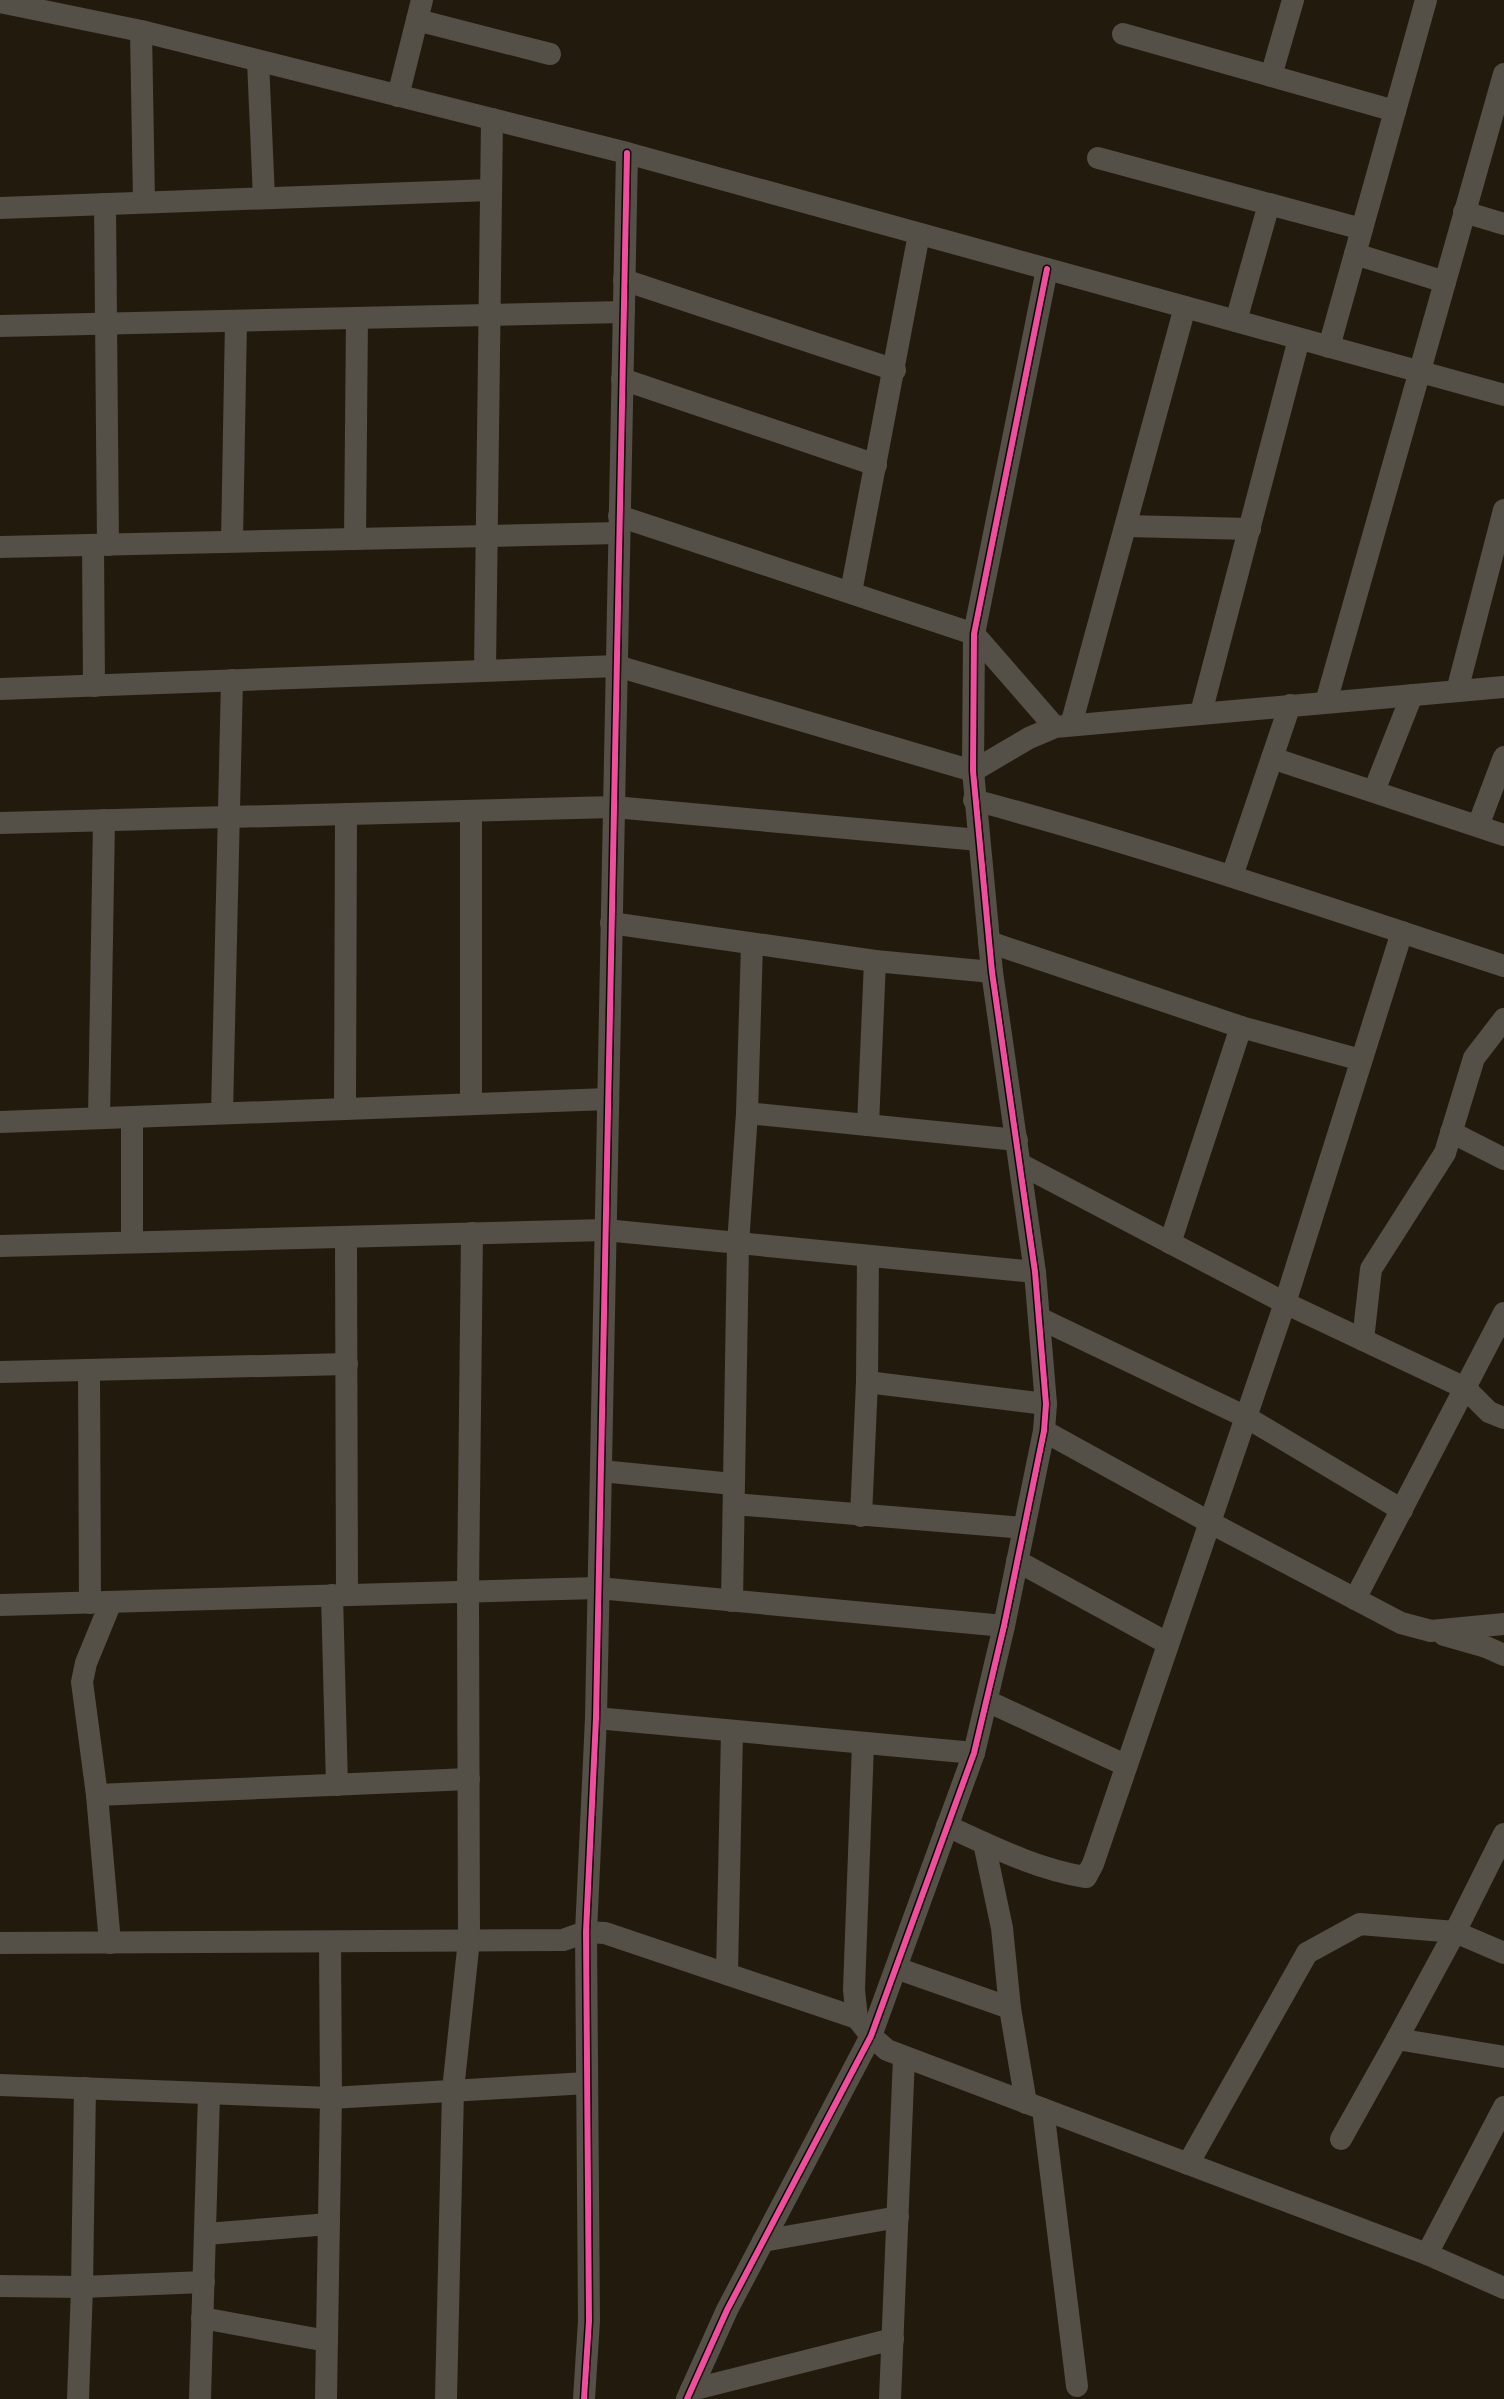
<svg xmlns="http://www.w3.org/2000/svg" width="1504" height="2399" viewBox="0 0 1504 2399" font-family="Ubuntu,sans-serif">
  <style>
    .lines { fill: none; stroke-linecap: round; stroke-linejoin: round }
    .street { stroke: #544f47; stroke-width: 22 }
    .cycleway-casing { stroke: #0d0702; stroke-width: 9 }
    .cycleway { stroke: #ef4d9e; stroke-width: 6 }
  </style>
  <rect width="100%" height="100%" fill="#221a0d"/>
  <g class="lines">
    <!-- street -->
    <g class="street">
      <polyline points="0,2 141,31 627,153 1504,395"/>
      <polyline points="417,20 550,54"/>
      <polyline points="141,31 144,202"/>
      <polyline points="1123,34 1395,111"/>
      <polyline points="258,61 264,198"/>
      <polyline points="1271,76 1293,0"/>
      <polyline points="398,96 422,0"/>
      <polyline points="1098,158 1362,229"/>
      <polyline points="105,204 108,545"/>
      <polyline points="0,208 490,190"/>
      <polyline points="1464,212 1504,224"/>
      <polyline points="1355,254 1445,282"/>
      <polyline points="624,280 895,370"/>
      <polyline points="1236,321 1269,204"/>
      <polyline points="0,326 624,312"/>
      <polyline points="1329,347 1426,0"/>
      <polyline points="622,379 876,465"/>
      <polyline points="619,516 974,634 1055,727"/>
      <polyline points="1126,526 1250,529"/>
      <polyline points="355,539 357,318"/>
      <polyline points="232,541 236,321"/>
      <polyline points="93,545 94,686"/>
      <polyline points="0,547 619,533"/>
      <polyline points="851,592 919,234"/>
      <polyline points="485,670 492,119"/>
      <polyline points="0,689 617,666 973,771 1029,738 1055,727 1504,687"/>
      <polyline points="1457,691 1504,510"/>
      <polyline points="1326,702 1504,74"/>
      <polyline points="1201,713 1299,339"/>
      <polyline points="1071,725 1185,307"/>
      <polyline points="1272,758 1504,835"/>
      <polyline points="1374,791 1412,695"/>
      <path d="M974,800C1153,848 1328,908 1504,966"/>
      <polyline points="471,812 471,1104"/>
      <polyline points="0,823 614,807 979,840"/>
      <polyline points="1478,826 1504,757"/>
      <polyline points="1232,876 1290,705"/>
      <polyline points="611,923 875,961 992,972"/>
      <polyline points="989,942 1241,1027 1361,1060"/>
      <polyline points="345,1108 346,814"/>
      <polyline points="222,1113 232,680"/>
      <polyline points="747,1113 1017,1140"/>
      <polyline points="132,1117 132,1242"/>
      <polyline points="99,1118 104,820"/>
      <polyline points="0,1122 608,1099"/>
      <polyline points="868,1125 875,961"/>
      <polyline points="1451,1132 1504,1159"/>
      <polyline points="1020,1164 1285,1303 1465,1388 1489,1412 1504,1418"/>
      <polyline points="346,1237 347,1595"/>
      <polyline points="1170,1243 1241,1027"/>
      <polyline points="0,1246 605,1230 1035,1272"/>
      <polyline points="1039,1318 1246,1417 1402,1510"/>
      <polyline points="1363,1340 1371,1269 1445,1153 1474,1058 1504,1019"/>
      <polyline points="89,1370 90,1603"/>
      <polyline points="0,1372 347,1364"/>
      <polyline points="867,1382 1046,1404"/>
      <polyline points="1044,1431 1209,1522 1401,1623 1431,1631 1504,1624"/>
      <polyline points="601,1471 733,1484"/>
      <polyline points="734,1504 1024,1528"/>
      <polyline points="861,1516 867,1382 868,1256"/>
      <polyline points="1017,1561 1167,1643"/>
      <polyline points="332,1595 337,1785"/>
      <polyline points="1355,1599 1504,1313"/>
      <polyline points="732,1601 738,1244 747,1113 752,944"/>
      <polyline points="0,1605 598,1588 1004,1626"/>
      <polyline points="1444,1635 1486,1647 1504,1655"/>
      <polyline points="987,1701 1125,1765"/>
      <polyline points="596,1718 974,1753"/>
      <polyline points="863,1744 854,1990 857,2018 871,2036 887,2050 1427,2254 1504,2288"/>
      <polyline points="97,1795 469,1779"/>
      <path d="M947,1826C991,1846 1038,1870 1086,1877L1093,1864L1285,1303L1402,932"/>
      <polyline points="984,1843 1002,1928 1010,2008 1026,2103"/>
      <polyline points="0,1943 563,1940 586,1932 605,1933 857,2018"/>
      <polyline points="110,1943 97,1795 82,1682 86,1663 111,1602"/>
      <polyline points="896,1968 1010,2008"/>
      <polyline points="727,1974 732,1731"/>
      <polyline points="1397,2039 1455,1932 1504,1953"/>
      <polyline points="0,2085 331,2098 587,2083"/>
      <polyline points="1043,2109 1077,2386"/>
      <polyline points="1341,2139 1397,2039 1504,2057"/>
      <polyline points="1188,2164 1307,1953 1360,1924 1455,1932 1504,1834"/>
      <polyline points="206,2234 329,2224"/>
      <polyline points="763,2241 898,2217"/>
      <polyline points="1427,2254 1504,2107"/>
      <polyline points="0,2286 82,2287 204,2282"/>
      <polyline points="202,2318 327,2341"/>
      <polyline points="691,2390 893,2339"/>
      <polyline points="78,2399 82,2287 85,2088"/>
      <polyline points="200,2399 209,2094"/>
      <polyline points="326,2399 331,2098 330,1942"/>
      <polyline points="446,2399 453,2090 469,1940 468,1591 472,1233"/>
      <polyline points="584,2399 589,2321 586,1932 596,1718 627,153"/>
      <polyline points="687,2399 727,2310 871,2036 974,1753 1004,1626 1044,1431 1046,1404 1035,1272 992,972 973,771 974,634 1047,269"/>
      <polyline points="890,2399 904,2057"/>
    </g>
    <!-- cycleway casing -->
    <g class="cycleway-casing">
      <g id="cycleway">
        <polyline points="584,2399 589,2321 586,1932 596,1718 627,153"/>
        <polyline points="687,2399 727,2310 871,2036 974,1753 1004,1626 1044,1431 1046,1404 1035,1272 992,972 973,771 974,634 1047,269"/>
      </g>
    </g>
    <!-- cycleway -->
    <use href="#cycleway" class="cycleway"/>
  </g>
</svg>
